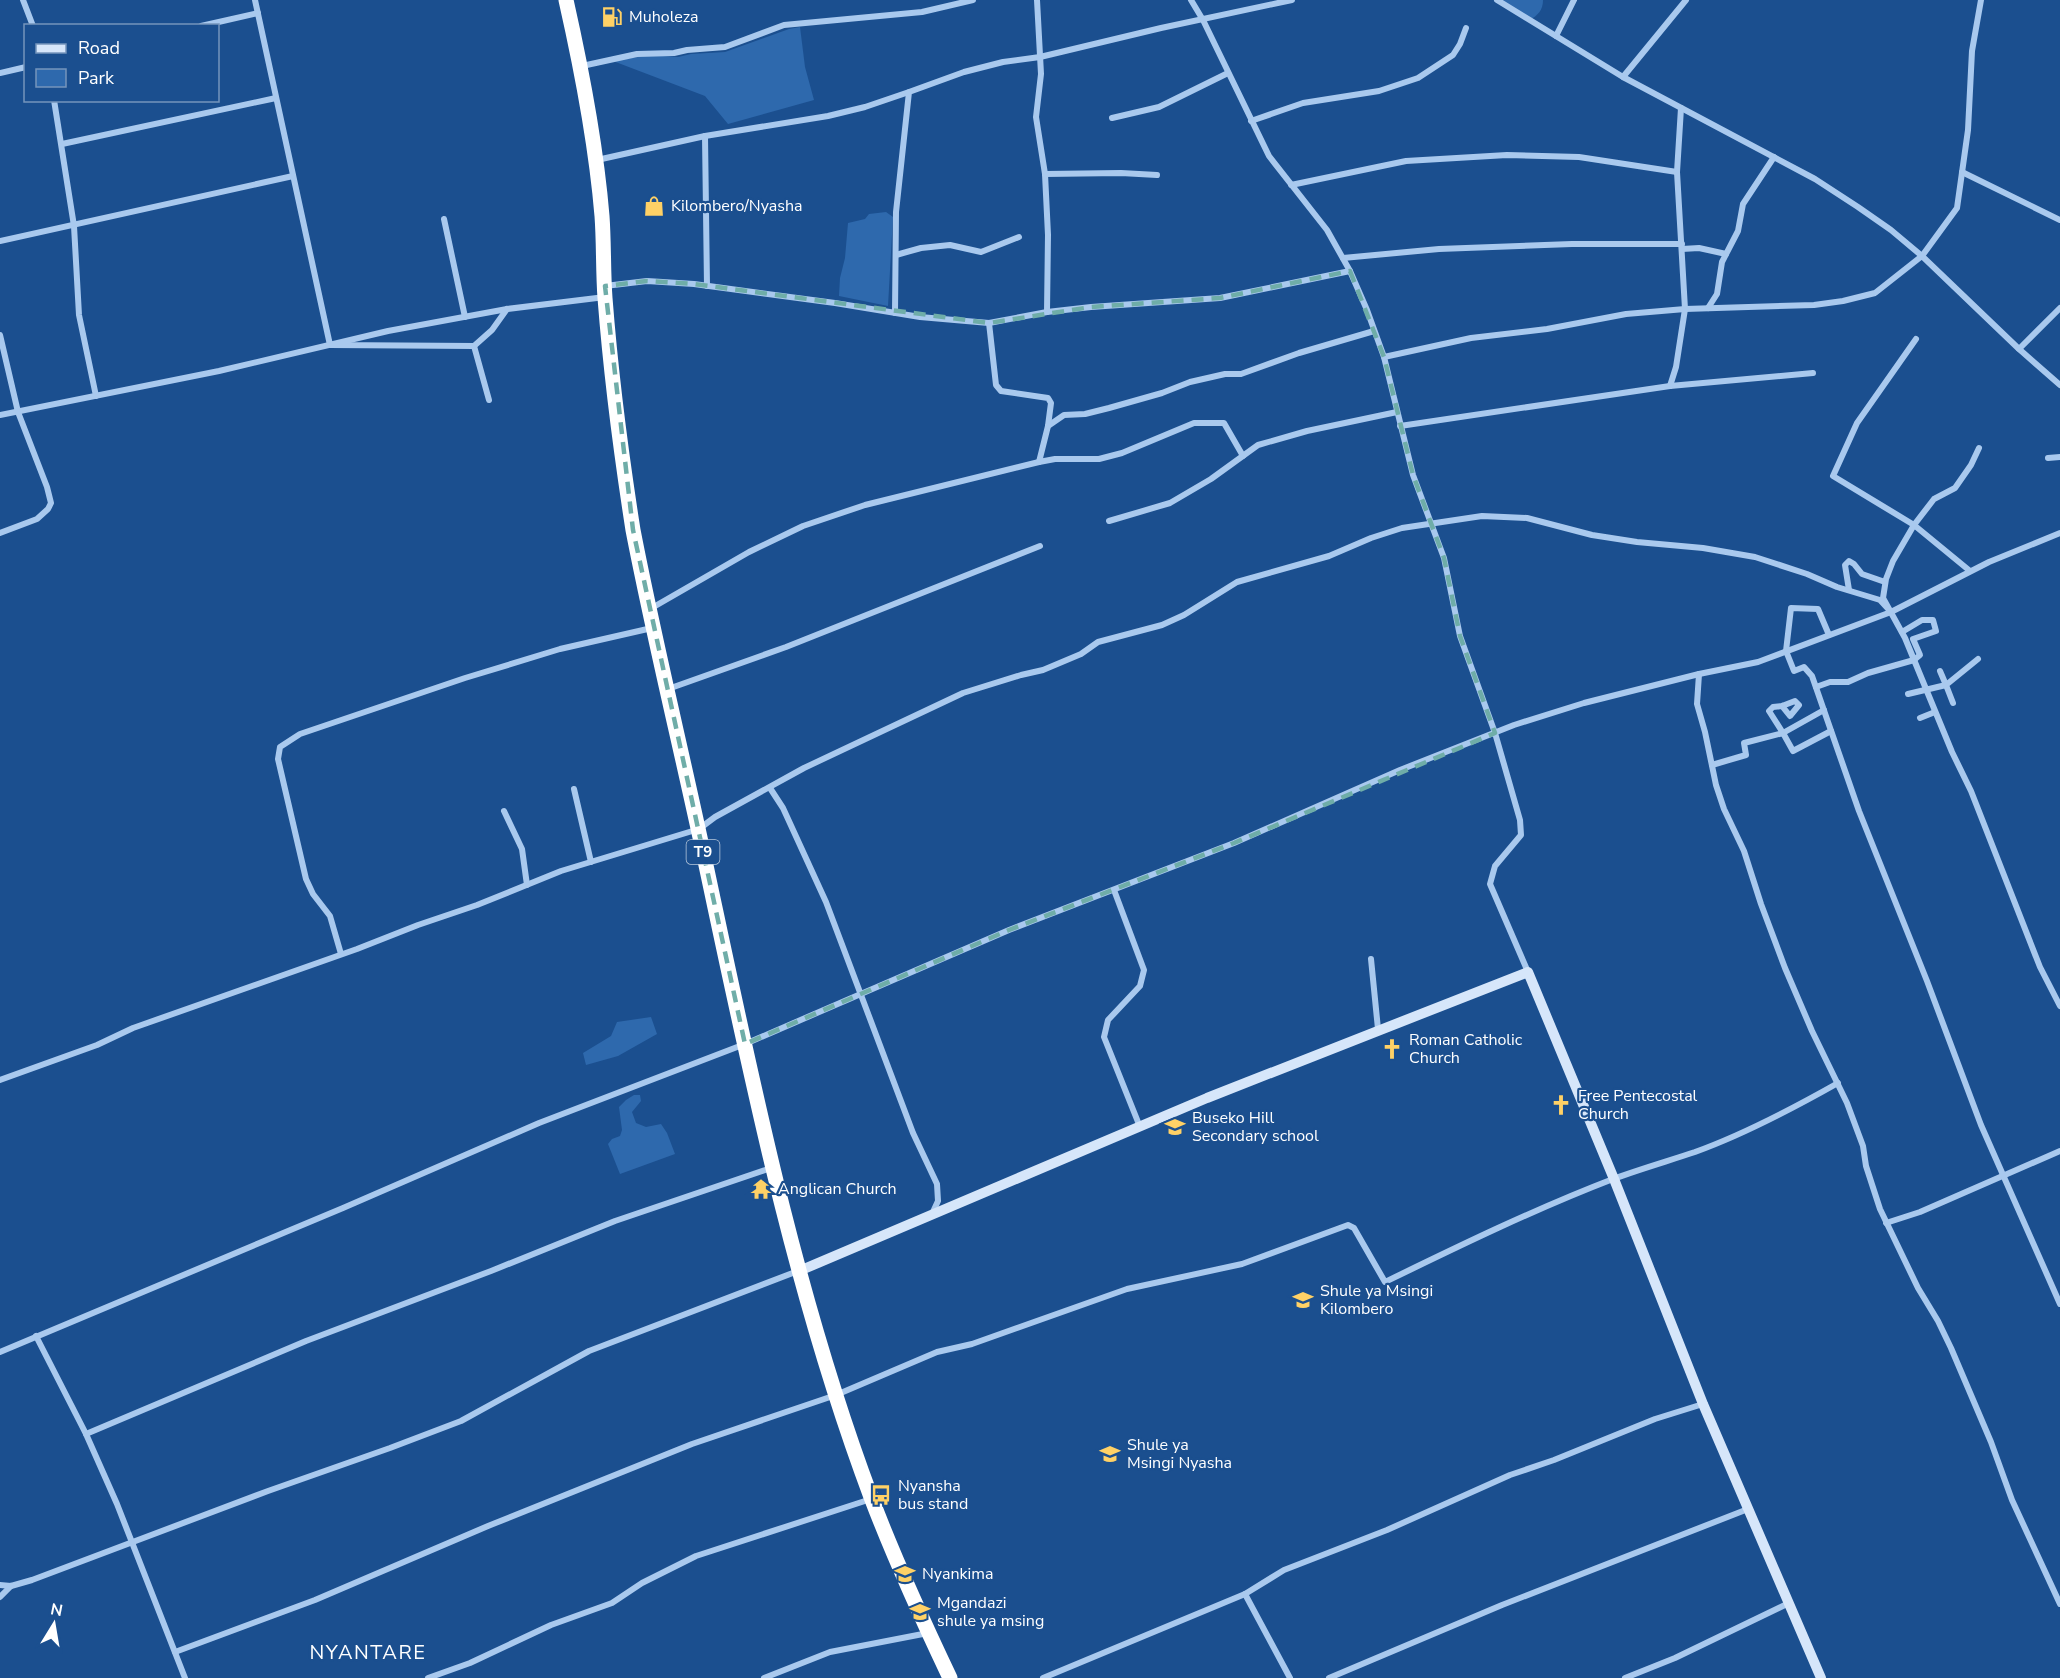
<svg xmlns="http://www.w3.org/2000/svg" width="2060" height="1678" viewBox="0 0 2060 1678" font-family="'Nunito Sans',sans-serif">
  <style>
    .green { fill: #2e69ad }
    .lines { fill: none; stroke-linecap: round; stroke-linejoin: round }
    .street { stroke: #a9c9ee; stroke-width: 6 }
    .secondary { stroke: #d6e6fa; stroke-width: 10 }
    .highway { stroke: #fff; stroke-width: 15 }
    .marked { fill: none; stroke: #6fada8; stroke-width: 4.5; stroke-dasharray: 12 8; stroke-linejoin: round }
    .labels { text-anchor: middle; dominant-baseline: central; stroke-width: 4.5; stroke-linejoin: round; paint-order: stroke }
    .shield { fill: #1b4f8f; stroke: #bbcadd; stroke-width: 1.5 }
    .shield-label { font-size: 15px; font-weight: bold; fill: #fff }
    .poi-label { font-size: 16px; fill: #fff; stroke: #1b4f8f; text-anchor: start }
    .quarter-label { font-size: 20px; letter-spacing: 1.5px; fill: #fff; stroke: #1b4f8f }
  </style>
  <rect width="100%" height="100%" fill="#1b4f8f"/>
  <!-- green -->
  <g class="green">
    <path d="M1497,0H1543C1543,10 1538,15 1530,20Z"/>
    <polygon points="800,27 805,67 814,100 728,124 705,96 613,61 650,55 678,57 691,54 725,52 789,29"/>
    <polygon points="886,212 893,217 888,306 839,296 840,278 845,258 848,223 865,219 869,214"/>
    <polygon points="651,1017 657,1034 618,1056 586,1065 583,1053 611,1036 617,1022"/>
    <polygon points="634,1095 640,1095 641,1101 632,1112 636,1123 646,1127 661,1124 667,1133 675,1154 620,1174 608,1144 612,1139 620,1136 622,1130 619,1107 626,1100"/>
  </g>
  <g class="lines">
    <!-- street -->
    <g class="street">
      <polyline points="23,0 33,26"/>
      <polyline points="255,0 330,345 474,346 492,330 507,309"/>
      <polyline points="1037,0 1041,74 1036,117 1045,174 1048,235 1047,312"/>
      <polyline points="1191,0 1203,20 1269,156 1327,230 1350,271 1367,310 1384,357 1413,475 1444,558 1460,636 1495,733 1520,820 1521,835 1495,866 1490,884 1528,972"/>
      <polyline points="1497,0 1623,77 1815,179 1858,207 1891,230 1922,256 2019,349 2060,385"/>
      <polyline points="201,26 258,13"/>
      <polyline points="1556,36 1574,0"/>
      <polyline points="582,66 637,54 674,53 687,50 725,47 784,25 922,12 973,0"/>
      <polyline points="0,73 26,67"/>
      <polyline points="1623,77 1686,0"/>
      <polyline points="54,100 74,226 79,315 96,396"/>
      <polyline points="1112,118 1159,107 1228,73"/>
      <polyline points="1251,121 1303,103 1379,91 1418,78 1453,55 1460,44 1466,28"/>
      <polyline points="705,136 707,286"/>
      <polyline points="62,144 276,98"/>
      <polyline points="597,160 705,136 828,116 865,107 909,92"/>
      <polyline points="1962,172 2060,220"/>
      <polyline points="1045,174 1121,173 1157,175"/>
      <polyline points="1291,185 1406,161 1507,155 1579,157 1677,172"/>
      <polyline points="444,219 465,317"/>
      <polyline points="0,241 293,176"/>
      <polyline points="1682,249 1699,248 1726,254"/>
      <polyline points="896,255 921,248 950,245 981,252 1019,237"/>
      <polyline points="1343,258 1439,249 1572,244 1682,244"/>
      <polyline points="605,286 647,281 694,284 835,303 920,317 989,323 1047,312 1091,307 1220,298 1350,271"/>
      <polyline points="1708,308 1717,294 1722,262 1738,231 1743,204 1774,157"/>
      <polyline points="895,313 896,212 909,92 964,72 1003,62 1040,57 1161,28 1292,0"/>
      <polyline points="989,323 996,385 1001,391 1048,398 1051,403 1048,426"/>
      <polyline points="0,335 18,412 47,487 51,503 48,509 37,519 0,533"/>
      <polyline points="1916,339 1857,423 1833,476 1914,525 1970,571"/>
      <polyline points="474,346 489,400"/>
      <polyline points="2019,349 2060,308"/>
      <polyline points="1384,357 1471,338 1547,329 1626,314 1685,309 1814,305 1843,301 1875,293 1922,256 1957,208 1968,130 1972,51 1981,0"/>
      <polyline points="1670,386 1676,367 1685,309 1677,172 1681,108"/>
      <polyline points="0,415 219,371 388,331 507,309 605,297"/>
      <polyline points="1400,426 1670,386 1813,373"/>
      <polyline points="1979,448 1971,465 1955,488 1934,499 1914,525 1893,561 1886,579 1883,598 1905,638 1952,752 1971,791 2040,967 2060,1006"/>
      <polyline points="2048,458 2060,457"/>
      <polyline points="1039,462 1048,426 1064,415 1085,414 1109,408 1162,393 1190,382 1225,374 1241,374 1299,353 1374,331"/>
      <polyline points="1109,521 1170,503 1211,479 1258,445 1307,431 1397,412"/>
      <polyline points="1849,590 1845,565 1849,561 1854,564 1862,574 1885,582"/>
      <polyline points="650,609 749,552 803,526 865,505 1039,462 1055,459 1099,459 1122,453 1194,423 1224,423 1243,456"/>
      <polyline points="1829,635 1818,609 1791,608 1786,651 1794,671 1804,667 1812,676 1859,811 1927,981 1981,1125 2060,1304"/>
      <polyline points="1699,674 1697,704 1705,732 1716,785 1724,809 1744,851 1761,904 1785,968 1812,1031 1847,1103 1863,1146 1866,1166 1880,1209 1918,1288 1938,1321 1951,1348 1991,1442 2012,1500 2060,1604"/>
      <polyline points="1816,687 1830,682 1848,682 1868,673 1914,660 1920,655 1913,639 1936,631 1933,620 1922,620 1902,632"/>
      <polyline points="668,689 786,647 1040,546"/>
      <polyline points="1908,694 1946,685 1940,671"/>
      <polyline points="1953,703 1946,685 1978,659"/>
      <polyline points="1782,706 1790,716 1799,705 1795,701 1782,706 1773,707 1769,711 1783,733 1824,710"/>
      <polyline points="1920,718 1935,712"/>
      <polyline points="1712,765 1746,755 1744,743 1783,733 1793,751 1831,731"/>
      <polyline points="770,788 783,808 826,902 913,1133 937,1184 938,1201 932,1214"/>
      <polyline points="574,789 591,862"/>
      <polyline points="504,811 522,849 527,885"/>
      <polyline points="1114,890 1144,970 1140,986 1108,1020 1104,1037 1140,1127"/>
      <polyline points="341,954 330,916 313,894 306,879 278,759 280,747 300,734 465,678 560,649 652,628"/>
      <polyline points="1371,959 1378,1029"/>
      <polyline points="0,1080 97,1045 133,1028 357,949 418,925 477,905 561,871 699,829 715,817 804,768 963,693 1021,675 1043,670 1081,654 1098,642 1162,625 1184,615 1237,582 1329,556 1371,538 1402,528 1482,516 1527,518 1592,535 1637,542 1703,548 1755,557 1807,574 1837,587 1880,600 1891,612"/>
      <polyline points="1886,1223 1920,1212 2060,1151"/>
      <polyline points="36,1336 86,1434 117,1504 185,1678"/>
      <polyline points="0,1352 343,1208 539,1123 745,1044 1009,930 1234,843 1400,770 1514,725 1584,703 1699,674 1758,662 1891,612 1989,562 2060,533"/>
      <polyline points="86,1434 306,1341 491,1271 615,1221 771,1168"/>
      <polyline points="0,1585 11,1586 32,1580 268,1491 390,1448 461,1421 589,1351 798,1271"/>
      <polyline points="1245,1594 1290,1678"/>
      <polyline points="0,1597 11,1586"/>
      <path d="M175,1652L315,1600L488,1526L692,1444L836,1395L937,1352L972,1344L1127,1289L1242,1264L1348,1225L1354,1228L1385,1282C1459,1246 1535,1209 1613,1179C1640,1169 1668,1161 1695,1152C1745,1134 1792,1109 1838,1083"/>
      <polyline points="428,1678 470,1663 551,1625 612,1603 642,1583 696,1556 871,1499"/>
      <polyline points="764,1678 830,1652 928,1633"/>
      <polyline points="1043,1678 1245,1594 1284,1570 1387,1530 1510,1475 1554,1460 1655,1419 1703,1404"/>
      <polyline points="1329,1678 1502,1605 1748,1509"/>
      <polyline points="1625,1678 1675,1658 1789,1603"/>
    </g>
    <!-- secondary -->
    <polyline class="secondary" points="799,1271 1207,1098 1528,972 1614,1179 1703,1404 1821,1678"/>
    <!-- highway -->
    <path class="highway" d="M566,0C582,71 596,143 602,216C604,243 603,271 605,298C611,376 621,453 633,530C655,644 683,756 707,870C752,1081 795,1294 871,1497C894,1558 922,1619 950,1678"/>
  </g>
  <!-- marked area -->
  <path class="marked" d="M1350,271L1384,357L1413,475L1444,558L1460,636L1495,733L1234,843L1009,930L745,1044L633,530L605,286L647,281L694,284L989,323L1091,307L1220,298Z"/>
  <!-- icons -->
  <defs>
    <g id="fuel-bare" transform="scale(1.62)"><path d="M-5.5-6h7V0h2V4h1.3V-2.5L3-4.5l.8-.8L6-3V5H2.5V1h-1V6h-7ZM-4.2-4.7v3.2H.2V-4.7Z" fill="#ffd166" stroke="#1b4f8f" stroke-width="2.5" paint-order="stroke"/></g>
    <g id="shop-bare" transform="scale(1.62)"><path d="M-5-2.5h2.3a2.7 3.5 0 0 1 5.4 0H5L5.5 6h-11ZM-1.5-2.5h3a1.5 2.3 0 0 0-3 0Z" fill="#ffd166" stroke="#1b4f8f" stroke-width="2.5" paint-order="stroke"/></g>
    <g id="church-bare" transform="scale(1.62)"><path d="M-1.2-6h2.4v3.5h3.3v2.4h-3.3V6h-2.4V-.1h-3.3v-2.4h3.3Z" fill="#ffd166" stroke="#1b4f8f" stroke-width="2.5" paint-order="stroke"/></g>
    <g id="school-bare" transform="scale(1.62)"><path d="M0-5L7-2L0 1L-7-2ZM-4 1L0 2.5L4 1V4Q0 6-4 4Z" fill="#ffd166" stroke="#1b4f8f" stroke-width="2.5" paint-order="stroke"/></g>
    <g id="temple-bare" transform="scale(1.62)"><path d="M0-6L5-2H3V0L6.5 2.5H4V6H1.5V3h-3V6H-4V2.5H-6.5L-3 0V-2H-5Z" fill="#ffd166" stroke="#1b4f8f" stroke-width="2.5" paint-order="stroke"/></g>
    <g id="bus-bare" transform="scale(1.62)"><path d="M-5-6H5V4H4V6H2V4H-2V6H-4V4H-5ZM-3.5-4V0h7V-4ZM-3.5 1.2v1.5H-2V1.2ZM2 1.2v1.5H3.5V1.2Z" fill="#ffd166" stroke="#1b4f8f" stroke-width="2.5" paint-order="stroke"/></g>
  </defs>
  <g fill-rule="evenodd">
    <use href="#fuel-bare" x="612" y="17"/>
    <use href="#shop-bare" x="654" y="206"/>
    <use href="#church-bare" x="1392" y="1049"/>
    <use href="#church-bare" x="1561" y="1105"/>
    <use href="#school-bare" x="1175" y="1127"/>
    <use href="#temple-bare" x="761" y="1189"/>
    <use href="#school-bare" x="1303" y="1300"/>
    <use href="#school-bare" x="1110" y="1454"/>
    <use href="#bus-bare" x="881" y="1495"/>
    <use href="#school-bare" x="905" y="1574"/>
    <use href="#school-bare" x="920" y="1612"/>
  </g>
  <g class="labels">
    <!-- shield labels -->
    <rect class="shield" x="686.5" y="840" width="33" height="24" rx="4.5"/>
    <g class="shield-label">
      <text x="703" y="852">T9</text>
    </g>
    <!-- poi labels -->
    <g class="poi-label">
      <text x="629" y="17">Muholeza</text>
      <text x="671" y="206">Kilombero/Nyasha</text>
      <text x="1409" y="1040">Roman Catholic<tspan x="1409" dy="18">Church</tspan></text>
      <text x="1578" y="1096">Free Pentecostal<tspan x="1578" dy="18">Church</tspan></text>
      <text x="1192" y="1118">Buseko Hill<tspan x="1192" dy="18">Secondary school</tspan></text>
      <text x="778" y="1189">Anglican Church</text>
      <text x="1320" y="1291">Shule ya Msingi<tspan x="1320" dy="18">Kilombero</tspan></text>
      <text x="1127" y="1445">Shule ya<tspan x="1127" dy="18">Msingi Nyasha</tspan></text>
      <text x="898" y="1486">Nyansha<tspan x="898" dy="18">bus stand</tspan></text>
      <text x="922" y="1574">Nyankima</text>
      <text x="937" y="1603">Mgandazi<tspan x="937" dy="18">shule ya msing</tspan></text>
    </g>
    <!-- quarter labels -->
    <g class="quarter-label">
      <text x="368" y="1652">NYANTARE</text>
    </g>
  </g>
  <!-- legend -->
  <rect x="24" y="24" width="195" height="78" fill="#1b4f8f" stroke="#7695bc" stroke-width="1.5"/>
  <rect x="36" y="44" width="30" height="9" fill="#d6e6fa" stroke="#7695bc" stroke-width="1.5"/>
  <text x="78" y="54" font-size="18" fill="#ffffff">Road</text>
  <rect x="36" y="69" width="30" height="18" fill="#2e69ad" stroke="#7695bc" stroke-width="1.5"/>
  <text x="78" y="84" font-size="18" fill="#ffffff">Park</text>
  <!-- north arrow -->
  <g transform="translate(54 1624) rotate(11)" stroke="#1b4f8f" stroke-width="4.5" paint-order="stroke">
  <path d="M0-4.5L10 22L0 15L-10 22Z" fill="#ffffff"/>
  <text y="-9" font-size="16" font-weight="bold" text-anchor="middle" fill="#ffffff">N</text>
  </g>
</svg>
